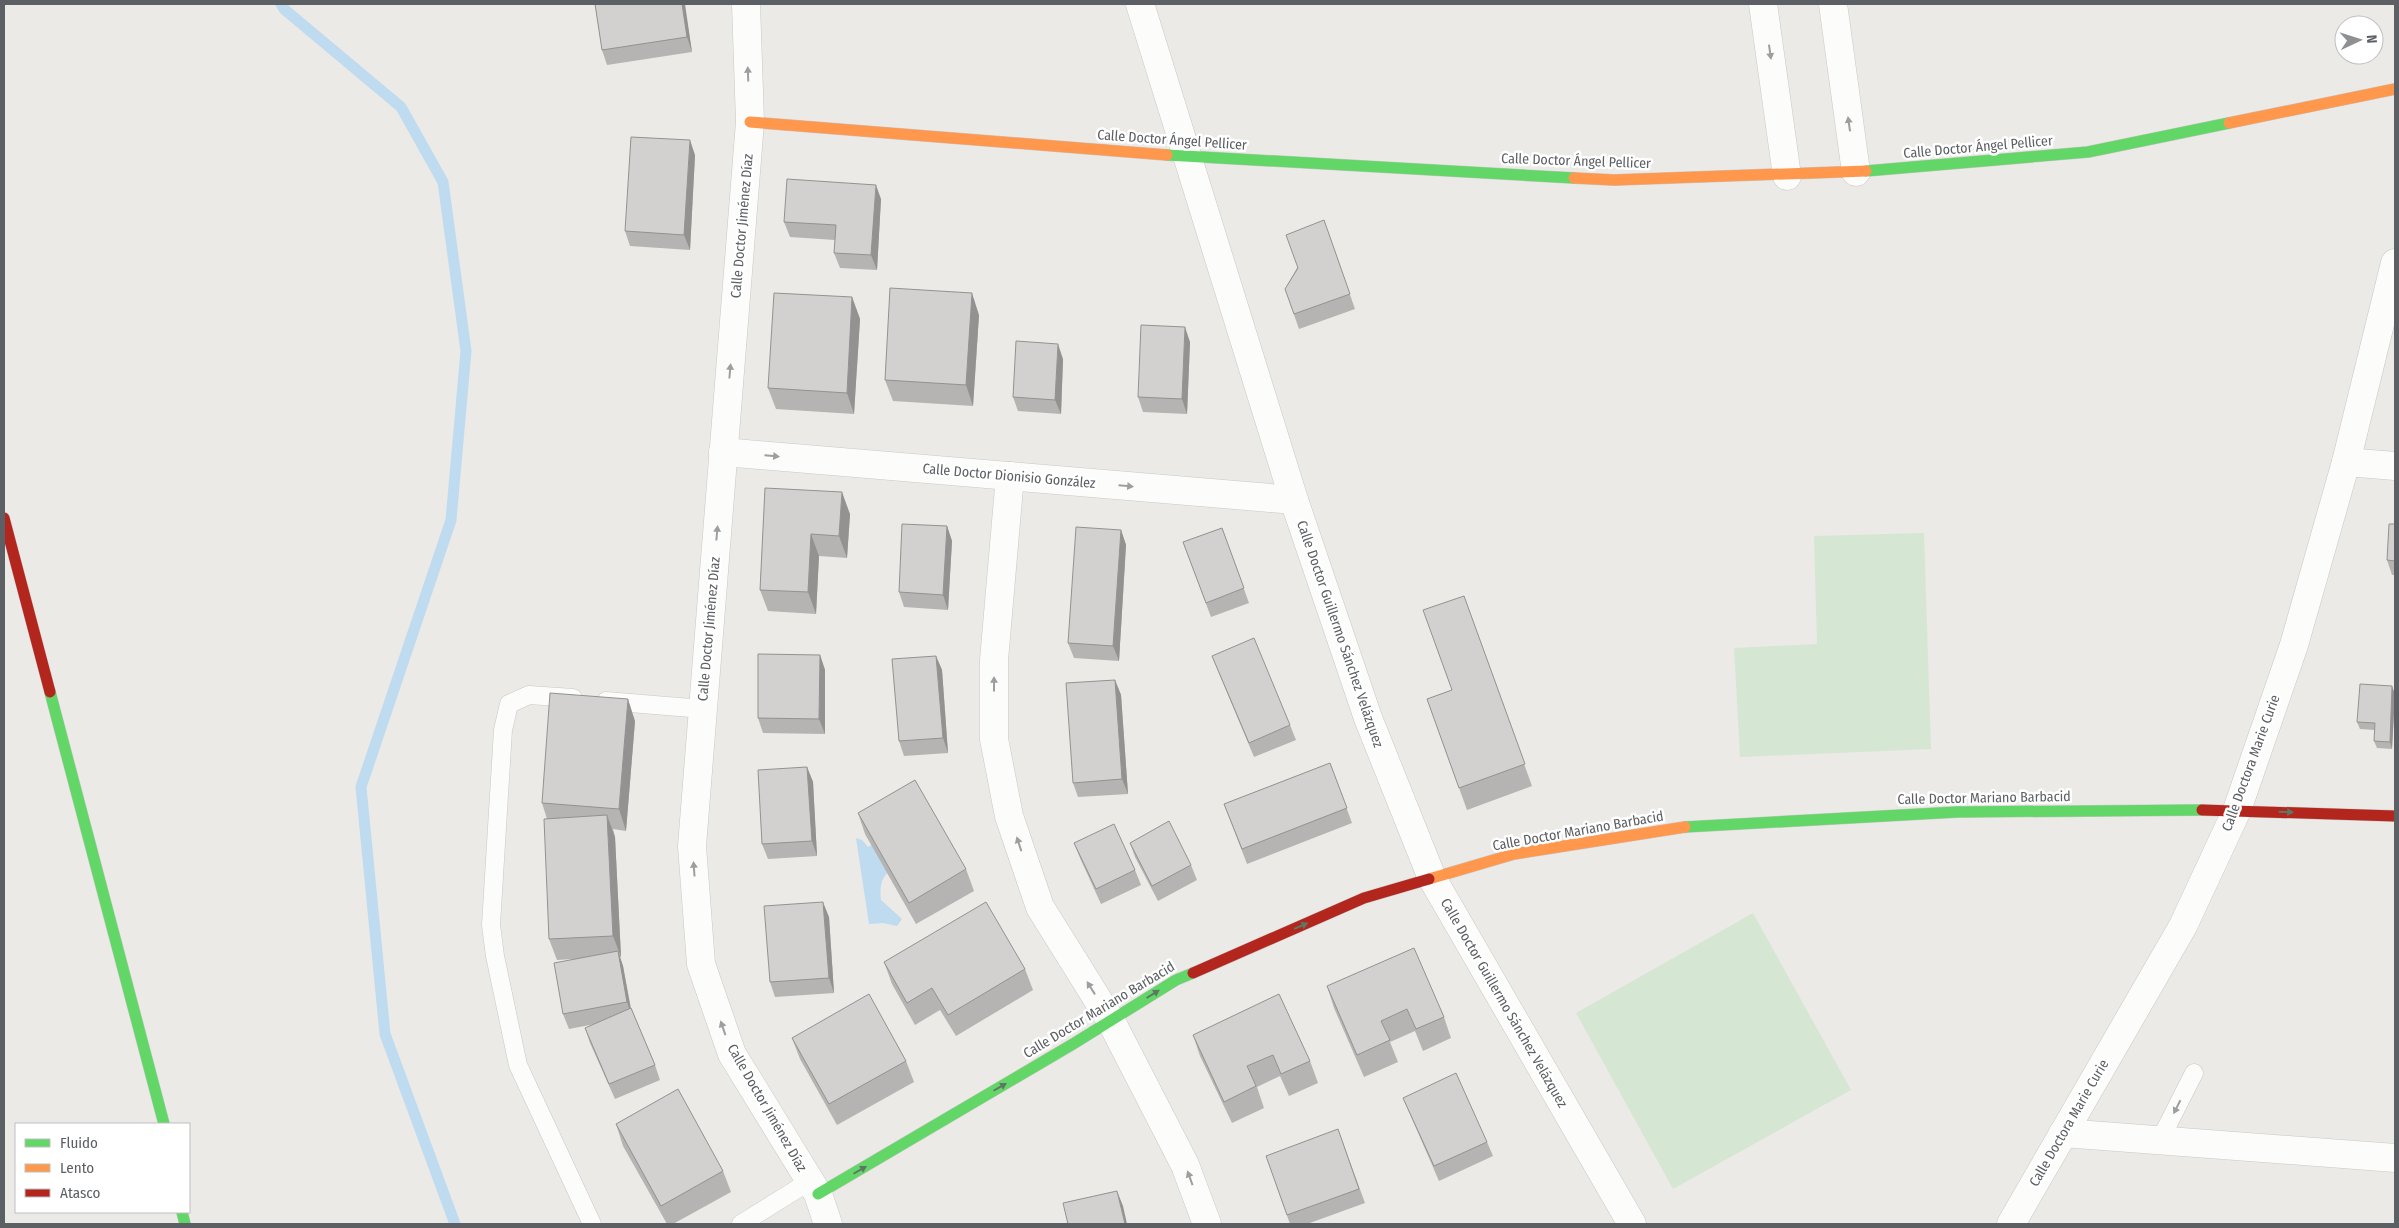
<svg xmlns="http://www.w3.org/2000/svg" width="2399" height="1228" viewBox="0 0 2399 1228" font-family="'Fira Sans Condensed',sans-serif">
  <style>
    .green { fill: #d5e6d3 }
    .water { fill: #bfdbf0 }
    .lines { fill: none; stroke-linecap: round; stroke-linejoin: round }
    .stream { stroke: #bfdbf0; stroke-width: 11 }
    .lane-casing { stroke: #c8c8c8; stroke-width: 19 }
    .street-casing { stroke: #c8c8c8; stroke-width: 29 }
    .fast-casing { stroke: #c8c8c7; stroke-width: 12 }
    .slow-casing { stroke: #c8c8c7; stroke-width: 12 }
    .jam-casing { stroke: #c8c8c7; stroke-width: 12 }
    .lane { stroke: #fcfcfb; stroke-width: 18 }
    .street { stroke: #fcfcfb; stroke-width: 28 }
    .fast { stroke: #63d668; stroke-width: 11 }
    .slow { stroke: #ff974d; stroke-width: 11 }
    .jam { stroke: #b3261e; stroke-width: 11 }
    .wall { fill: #b5b4b2 }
    .shaded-wall { fill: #939291 }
    .building { fill: #d2d1cf; stroke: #939291 }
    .oneway { fill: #9c9ea0 }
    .oneway2 { fill: #5d7764 }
    .labels { text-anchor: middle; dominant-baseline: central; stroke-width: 5; stroke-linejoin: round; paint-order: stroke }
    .street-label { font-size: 14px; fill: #5c5f63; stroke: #fff }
  </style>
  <rect width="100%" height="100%" fill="#ebeae6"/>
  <!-- green -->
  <g class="green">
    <polygon points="1924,533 1931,749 1740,757 1734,648 1817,644 1814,536"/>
    <polygon points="1753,913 1851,1090 1673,1189 1576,1013"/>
  </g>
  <!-- water -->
  <path class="water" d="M893,833L900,862C884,875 879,878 881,900L902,919L897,926L883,923L869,924L856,838L862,840L868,847Z"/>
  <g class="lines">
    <!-- stream -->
    <polyline class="stream" points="281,4 284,9 401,107 443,182 466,351 451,520 361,787 385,1034 455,1224"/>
    <!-- lane casing -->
    <g class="lane-casing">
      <g id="lane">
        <polyline points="573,698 529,695 509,704 503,730 491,925 495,956 518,1065 592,1224"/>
        <polyline points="606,701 703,709"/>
        <polyline points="2160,1140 2194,1073"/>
        <polyline points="741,1224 810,1181"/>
      </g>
    </g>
    <!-- street casing -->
    <g class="street-casing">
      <g id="street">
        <polyline points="746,4 750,122 692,846 701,964 732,1054 818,1194 828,1224"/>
        <polyline points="1140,4 1294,500 1368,718 1432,878 1632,1224"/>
        <polyline points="1763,4 1787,176"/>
        <polyline points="1833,4 1856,172"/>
        <polyline points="723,452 1294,500"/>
        <polyline points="2346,462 2395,466"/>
        <polyline points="1010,476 994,660 994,739 1009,816 1040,907 1111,1021 1185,1165 1207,1224"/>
        <polyline points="2063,1133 2395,1158"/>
        <polyline points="2011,1224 2183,926 2237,810 2294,645 2346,462 2395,263"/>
      </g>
    </g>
    <!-- fast casing -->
    <g class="fast-casing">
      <g id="fast">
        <polyline points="1167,155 1574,178"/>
        <polyline points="1866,171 2088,152 2229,123"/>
        <polyline points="50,692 164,1124"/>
        <polyline points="1685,827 1957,812 2202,810"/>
        <polyline points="818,1194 1073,1044 1176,980 1193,973"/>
        <polyline points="182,1212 185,1224"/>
      </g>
    </g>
    <!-- slow casing -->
    <g class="slow-casing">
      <g id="slow">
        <polyline points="750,122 1167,155"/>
        <polyline points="2229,123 2395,89"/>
        <polyline points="1574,178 1614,180 1866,171"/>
        <polyline points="1429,879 1514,854 1685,827"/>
      </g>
    </g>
    <!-- jam casing -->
    <g class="jam-casing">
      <g id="jam">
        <polyline points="4,518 50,692"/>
        <polyline points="2202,810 2395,816"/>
        <polyline points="1193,973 1364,898 1429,879"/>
      </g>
    </g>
    <!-- lane -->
    <use href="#lane" class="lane"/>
    <!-- street -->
    <use href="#street" class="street"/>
    <!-- fast -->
    <use href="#fast" class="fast"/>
    <!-- slow -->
    <use href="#slow" class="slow"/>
    <!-- jam -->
    <use href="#jam" class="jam"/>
  </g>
  <!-- wall -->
  <g class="wall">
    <polygon points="595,4 684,4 692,52 607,65 602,50"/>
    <polygon points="695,155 690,250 630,246 625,231"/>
    <polygon points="881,199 877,270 840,268 834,253 835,240 790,237 784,222"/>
    <polygon points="1324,220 1355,309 1299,329 1285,289"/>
    <polygon points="852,297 860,319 854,414 776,409 768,388"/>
    <polygon points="979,315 973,406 893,401 885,380"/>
    <polygon points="1190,342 1187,414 1143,412 1138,397"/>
    <polygon points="1063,359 1061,414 1018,411 1013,397"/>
    <polygon points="765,488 850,514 847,558 819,556 816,614 768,611 760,590"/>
    <polygon points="2395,524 2395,575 2392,575 2387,560"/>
    <polygon points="947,526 952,541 948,610 904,607 899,592"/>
    <polygon points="1222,528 1249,603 1211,617 1183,542"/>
    <polygon points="1121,530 1126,545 1119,661 1074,658 1068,643"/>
    <polygon points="1464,596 1532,786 1467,810 1427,699 1452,690"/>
    <polygon points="820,655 825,670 825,734 763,733 758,718"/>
    <polygon points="936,656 942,670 948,753 904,756 899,741"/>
    <polygon points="1212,656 1290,725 1296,740 1254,757 1218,671"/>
    <polygon points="1115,680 1121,695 1128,794 1078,797 1073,783"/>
    <polygon points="2395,694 2392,749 2377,748 2374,741 2375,730 2360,729 2357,722"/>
    <polygon points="635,721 626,831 613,829 615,837 621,957 620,957 623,966 631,1008 655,1065 660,1080 615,1099 590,1043 585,1028 595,1024 569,1029 563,1014 573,959 557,960 549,939 547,819 542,803"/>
    <polygon points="1330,763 1352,823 1247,864 1224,804"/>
    <polygon points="807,767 813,782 817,856 768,859 762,844"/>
    <polygon points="858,813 966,869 974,891 916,924 865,834"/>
    <polygon points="1074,843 1135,870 1141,885 1101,904 1080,858"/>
    <polygon points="1130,843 1191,865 1197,880 1158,901 1135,857"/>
    <polygon points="829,917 834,993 775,997 770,982"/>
    <polygon points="884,962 1025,969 1033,990 956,1036 940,1010 915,1025 892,984"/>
    <polygon points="1327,986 1444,1017 1451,1038 1423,1051 1415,1031 1390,1042 1398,1062 1364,1077 1334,1008"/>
    <polygon points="1193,1035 1310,1061 1318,1083 1289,1096 1280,1076 1257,1087 1264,1108 1232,1123 1200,1056"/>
    <polygon points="792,1038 906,1061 914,1082 837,1125 800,1059"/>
    <polygon points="1403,1098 1487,1142 1493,1156 1439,1181 1409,1112"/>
    <polygon points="616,1124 723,1171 731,1192 673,1224 667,1224 623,1146"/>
    <polygon points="1338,1129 1365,1203 1307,1224 1290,1224 1266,1156"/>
  </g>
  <!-- shaded-wall -->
  <g class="shaded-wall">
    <polygon points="682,4 685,4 692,52 687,37"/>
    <polygon points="690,140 695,155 690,250 684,235"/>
    <polygon points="876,185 881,199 877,270 871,255"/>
    <polygon points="972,293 979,315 973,406 966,385"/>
    <polygon points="852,297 860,319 854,414 847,393"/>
    <polygon points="1185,327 1190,342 1187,414 1182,399"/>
    <polygon points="1058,344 1063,359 1061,414 1055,400"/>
    <polygon points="842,492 850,514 847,558 839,536"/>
    <polygon points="947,526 952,541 948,610 943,595"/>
    <polygon points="1121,530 1126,545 1119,661 1113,646"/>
    <polygon points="811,534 819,556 816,614 808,592"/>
    <polygon points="820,655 825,670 825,734 819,719"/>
    <polygon points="936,656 942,670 948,753 943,738"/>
    <polygon points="1115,680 1121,695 1128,794 1122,779"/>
    <polygon points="2392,686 2395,694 2392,749 2390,742"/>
    <polygon points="628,699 635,721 626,831 619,809"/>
    <polygon points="807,767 813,782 817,856 812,841"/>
    <polygon points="607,815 615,837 621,957 613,936"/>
    <polygon points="823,902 829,917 834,993 829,978"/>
    <polygon points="618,951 623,966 632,1017 627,1002"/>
    <polygon points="1117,1191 1123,1206 1127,1224 1125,1224"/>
  </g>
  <!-- building -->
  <g class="building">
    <polygon points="595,4 682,4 687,37 602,50"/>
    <polygon points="631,137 690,140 684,235 625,231"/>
    <polygon points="787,179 876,185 871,255 834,253 836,225 784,222"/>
    <polygon points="1324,220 1350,294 1294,314 1285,289 1298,268 1286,235"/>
    <polygon points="890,288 972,293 966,385 885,380"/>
    <polygon points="774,293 852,297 847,393 768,388"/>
    <polygon points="1141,325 1185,327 1182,399 1138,397"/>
    <polygon points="1016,341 1058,344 1055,400 1013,397"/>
    <polygon points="765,488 842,492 839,536 811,534 808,592 760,590"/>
    <polygon points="902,524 947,526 943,595 899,592"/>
    <polygon points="2389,524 2395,524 2395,561 2387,560"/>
    <polygon points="1076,527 1121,530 1113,646 1068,643"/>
    <polygon points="1222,528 1244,588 1206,603 1183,542"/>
    <polygon points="1464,596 1525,764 1459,788 1427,699 1452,690 1423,610"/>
    <polygon points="1254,638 1290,725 1249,743 1212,656"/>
    <polygon points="758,654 820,655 819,719 758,718"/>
    <polygon points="936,656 943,738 899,741 892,659"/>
    <polygon points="1115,680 1122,779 1073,783 1066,683"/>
    <polygon points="2360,684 2392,686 2390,742 2374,741 2375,723 2357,722"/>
    <polygon points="550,693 628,699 619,809 542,803"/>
    <polygon points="1330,763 1347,808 1242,849 1224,804"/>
    <polygon points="807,767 812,841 762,844 758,770"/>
    <polygon points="915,780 966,869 909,903 858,813"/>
    <polygon points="607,815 613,936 549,939 544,819"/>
    <polygon points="1169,821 1191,865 1152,886 1130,843"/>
    <polygon points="1114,824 1135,870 1096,889 1074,843"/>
    <polygon points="823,902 829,978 770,982 764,906"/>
    <polygon points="986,902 1025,969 948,1015 932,988 907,1003 884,962"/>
    <polygon points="1414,948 1444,1017 1416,1029 1407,1009 1381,1021 1390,1040 1357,1055 1327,986"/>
    <polygon points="618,951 627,1002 563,1014 554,963"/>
    <polygon points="869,994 906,1061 829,1104 792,1038"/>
    <polygon points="1279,994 1310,1061 1281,1074 1273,1055 1247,1066 1256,1086 1224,1102 1193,1035"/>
    <polygon points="631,1008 655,1065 609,1084 585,1028"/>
    <polygon points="1456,1073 1487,1142 1434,1166 1403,1098"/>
    <polygon points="678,1089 723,1171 661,1206 616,1124"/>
    <polygon points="1338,1129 1359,1189 1287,1215 1266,1156"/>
    <polygon points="1117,1191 1125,1224 1068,1224 1063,1203"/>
  </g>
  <!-- one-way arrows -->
  <defs><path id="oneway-solid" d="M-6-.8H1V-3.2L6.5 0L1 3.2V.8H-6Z" transform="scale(1.25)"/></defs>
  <g class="oneway">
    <use href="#oneway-solid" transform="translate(1770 52) rotate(82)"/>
    <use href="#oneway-solid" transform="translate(748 74) rotate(-92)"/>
    <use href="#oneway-solid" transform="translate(1849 124) rotate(-98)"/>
    <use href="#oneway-solid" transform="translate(730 371) rotate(-85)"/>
    <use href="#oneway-solid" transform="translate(772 456) rotate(5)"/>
    <use href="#oneway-solid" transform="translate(1126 486) rotate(5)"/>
    <use href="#oneway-solid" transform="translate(717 533) rotate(-85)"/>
    <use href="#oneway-solid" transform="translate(994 684) rotate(-90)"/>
    <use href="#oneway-solid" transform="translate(1019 844) rotate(-108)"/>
    <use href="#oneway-solid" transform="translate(694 869) rotate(-94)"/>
    <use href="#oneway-solid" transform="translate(1091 988) rotate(-122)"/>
    <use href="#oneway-solid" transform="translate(723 1028) rotate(-109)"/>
    <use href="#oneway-solid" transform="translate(2177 1107) rotate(117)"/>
    <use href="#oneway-solid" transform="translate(1190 1178) rotate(-110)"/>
  </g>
  <g class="oneway2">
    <use href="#oneway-solid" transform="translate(2286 812) rotate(2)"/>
    <use href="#oneway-solid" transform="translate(1301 926) rotate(-23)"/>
    <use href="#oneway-solid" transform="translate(1153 994) rotate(-32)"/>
    <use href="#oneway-solid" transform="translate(1000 1087) rotate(-30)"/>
    <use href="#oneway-solid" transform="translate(860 1170) rotate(-30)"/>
  </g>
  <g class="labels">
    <!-- street labels -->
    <g class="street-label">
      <text transform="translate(1172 140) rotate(4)">Calle Doctor Ángel Pellicer</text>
      <text transform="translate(1978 147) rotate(-5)">Calle Doctor Ángel Pellicer</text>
      <text transform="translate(1576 161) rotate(2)">Calle Doctor Ángel Pellicer</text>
      <text transform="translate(742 226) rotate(-85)">Calle Doctor Jiménez Díaz</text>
      <text transform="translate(1009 476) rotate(5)">Calle Doctor Dionisio González</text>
      <text transform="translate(709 629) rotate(-85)">Calle Doctor Jiménez Díaz</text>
      <text transform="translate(1340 634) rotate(71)">Calle Doctor Guillermo Sánchez Velázquez</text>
      <text transform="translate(2251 763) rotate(-70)">Calle Doctora Marie Curie</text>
      <text transform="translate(1984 798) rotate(-1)">Calle Doctor Mariano Barbacid</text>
      <text transform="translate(1578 831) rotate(-10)">Calle Doctor Mariano Barbacid</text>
      <text transform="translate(1504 1003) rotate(60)">Calle Doctor Guillermo Sánchez Velázquez</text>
      <text transform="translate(1099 1010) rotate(-31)">Calle Doctor Mariano Barbacid</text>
      <text transform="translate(767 1108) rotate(60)">Calle Doctor Jiménez Díaz</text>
      <text transform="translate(2069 1123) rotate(-60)">Calle Doctora Marie Curie</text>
    </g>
  </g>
  <!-- border -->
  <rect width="2399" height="1228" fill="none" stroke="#5c5f63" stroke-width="10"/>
  <!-- legend -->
  <rect x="15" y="1123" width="175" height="90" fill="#ffffff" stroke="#bebfc1"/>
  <rect x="25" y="1139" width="25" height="8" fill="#63d668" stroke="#bebfc1"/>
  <text x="60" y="1148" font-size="15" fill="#5c5f63">Fluido</text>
  <rect x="25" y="1164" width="25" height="8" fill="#ff974d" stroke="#bebfc1"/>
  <text x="60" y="1173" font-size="15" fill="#5c5f63">Lento</text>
  <rect x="25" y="1189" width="25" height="8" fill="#b3261e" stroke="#bebfc1"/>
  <text x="60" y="1198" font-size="15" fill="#5c5f63">Atasco</text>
  <!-- north arrow -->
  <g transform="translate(2359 40) rotate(86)"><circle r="24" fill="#ffffff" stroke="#bebfc1"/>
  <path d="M0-4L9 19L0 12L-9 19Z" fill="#8e9091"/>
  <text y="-8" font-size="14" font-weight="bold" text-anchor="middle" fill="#5c5f63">N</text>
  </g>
</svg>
